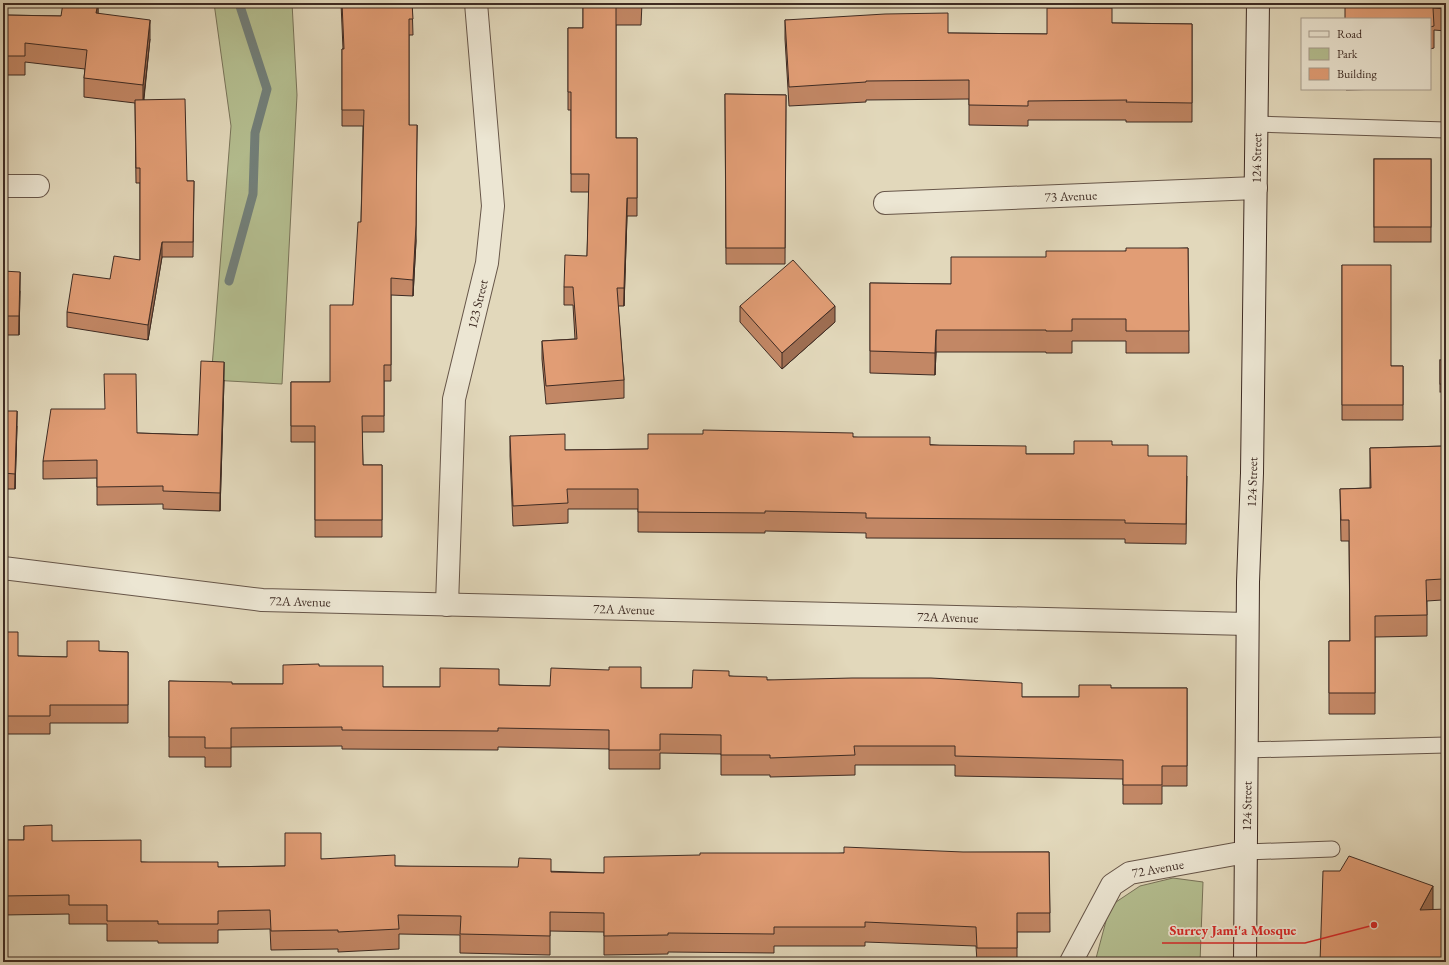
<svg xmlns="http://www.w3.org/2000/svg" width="1449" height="965" viewBox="0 0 1449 965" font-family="'EB Garamond',serif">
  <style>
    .green { fill: #b4be90; stroke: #79745a }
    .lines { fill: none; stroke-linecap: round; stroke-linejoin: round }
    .stream { stroke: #72807b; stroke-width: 9 }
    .lane-casing { stroke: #675649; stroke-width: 17 }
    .street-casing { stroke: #675649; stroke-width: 24 }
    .secondary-casing { stroke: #3e2b23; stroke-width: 24 }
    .lane { stroke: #ece6d3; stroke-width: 15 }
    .street { stroke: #ece6d3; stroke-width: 22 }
    .secondary { stroke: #ece6d3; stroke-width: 22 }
    .wall { fill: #c28765; stroke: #3e2b23 }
    .shaded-wall { fill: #9e6e52; stroke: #3e2b23 }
    .building { fill: #e19d75; stroke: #3e2b23 }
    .labels { text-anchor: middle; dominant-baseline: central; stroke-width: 3.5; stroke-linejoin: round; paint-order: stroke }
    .street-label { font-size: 13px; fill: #3e2b23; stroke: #ece6d3 }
    .leader { fill: none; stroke: #d62828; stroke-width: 1.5 }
    .callout-dot { fill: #d62828; stroke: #ece6d3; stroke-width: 1.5 }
    .callout-label { font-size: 14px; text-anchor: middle; font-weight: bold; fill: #d62828; stroke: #ece6d3; stroke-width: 3.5; stroke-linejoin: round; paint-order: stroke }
  </style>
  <rect width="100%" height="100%" fill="#e2d8bb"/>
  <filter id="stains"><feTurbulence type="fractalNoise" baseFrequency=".005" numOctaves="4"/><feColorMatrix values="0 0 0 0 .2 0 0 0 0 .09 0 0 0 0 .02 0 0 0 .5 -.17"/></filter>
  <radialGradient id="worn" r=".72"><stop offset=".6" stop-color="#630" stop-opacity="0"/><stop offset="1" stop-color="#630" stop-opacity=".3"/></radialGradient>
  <!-- green -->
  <g class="green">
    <polygon points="214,3 292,3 297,95 282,384 211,380 231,126"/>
    <polygon points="1173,878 1203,882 1200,962 1095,962 1110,906 1140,886"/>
  </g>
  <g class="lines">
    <!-- stream -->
    <polyline class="stream" points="229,281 253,194 255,133 267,89 239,3"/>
    <!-- lane casing -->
    <g class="lane-casing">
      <g id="lane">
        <polyline points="1258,124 1446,130"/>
        <polyline points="1246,750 1446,745"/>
        <polyline points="1246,852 1332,849"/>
      </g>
    </g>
    <!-- street casing -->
    <g class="street-casing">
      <g id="street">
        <polyline points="3,186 38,186"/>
        <path id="s1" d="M885,203L1256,188"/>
        <path id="s2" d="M3,568L262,600L1247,624"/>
        <path id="s3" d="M447,605L454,399L487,263L493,206L476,3"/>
        <path id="s4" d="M1071,962L1112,885L1130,873L1246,852"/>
      </g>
    </g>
    <!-- secondary casing -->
    <g class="secondary-casing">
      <g id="secondary">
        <path id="s5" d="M1245,962L1248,582L1252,473L1258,3"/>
      </g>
    </g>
    <!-- lane -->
    <use href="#lane" class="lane"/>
    <!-- street -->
    <use href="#street" class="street"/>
    <!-- secondary -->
    <use href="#secondary" class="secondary"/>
  </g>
  <!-- wall -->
  <g class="wall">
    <polygon points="98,3 98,14 150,39 144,99 187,181 194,181 193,257 162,257 148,340 67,327 67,312 110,279 140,260 140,183 136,183 135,103 84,97 84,78 85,69 25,62 25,75 3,75 3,15 61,16"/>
    <polygon points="341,3 412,3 413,35 409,35 409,125 416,241 413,296 391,295 391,381 384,381 384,432 362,432 363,465 382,465 382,537 315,537 315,442 291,442 291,382 330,382 353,305 361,222 363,126 342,126 342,49 343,49"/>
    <polygon points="583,3 642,3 641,25 616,25 616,138 637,138 637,216 627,216 624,306 618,306 624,380 624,398 546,404 542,359 542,341 575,339 573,305 564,305 564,287 587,256 589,192 571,192 571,110 568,110 568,28 583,28"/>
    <polygon points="1446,3 1446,31 1434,30 1434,48 1430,49 1430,19 1345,5"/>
    <polygon points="785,20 948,33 1047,34 1112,23 1192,24 1192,122 1126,122 1126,120 1028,120 1028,126 969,125 969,99 866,100 866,102 789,106 785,39"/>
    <polygon points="1345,89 1384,89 1346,90"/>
    <polygon points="725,94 786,95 785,264 726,264"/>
    <rect x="1374" y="159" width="57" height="83"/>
    <polygon points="1188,248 1189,353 1126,353 1126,341 1072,341 1072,353 1046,353 1046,352 936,352 935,375 870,373 870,283 951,284 1126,251"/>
    <polygon points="1342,265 1391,366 1403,366 1403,420 1342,420"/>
    <polygon points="3,271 20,291 19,335 3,335"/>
    <polygon points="740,306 835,322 782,369 740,322"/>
    <rect x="1440" y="360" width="6" height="32"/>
    <polygon points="224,380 220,511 163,509 163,504 97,505 97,478 43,479 43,461 137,433 198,435"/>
    <polygon points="3,411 17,426 15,489 3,489"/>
    <polygon points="510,436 565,450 648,449 853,437 1026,454 1074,454 1112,445 1148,456 1187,476 1186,544 1125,543 1125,539 866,538 866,533 765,531 765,533 638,532 638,509 568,509 568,523 513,526 510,456"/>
    <polygon points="1446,446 1446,539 1442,539 1442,600 1427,601 1427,636 1375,637 1375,714 1329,714 1329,641 1350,641 1349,541 1341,541 1340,489 1370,488 1370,448"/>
    <polygon points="3,632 18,656 67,657 99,651 128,652 128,723 50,723 50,734 7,734 7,717 3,716"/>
    <polygon points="319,666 383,687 440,687 499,685 641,688 692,688 729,676 767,680 1022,697 1079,697 1111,688 1187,688 1187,786 1162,786 1162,804 1123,804 1123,779 955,776 955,765 855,765 855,775 770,777 770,775 721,775 721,754 660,753 660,769 609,769 609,749 498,747 498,750 342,749 342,746 231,747 231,767 205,767 205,757 169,757 169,681 232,684 283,684"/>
    <polygon points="24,826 52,841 141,862 218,867 285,866 321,859 395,866 604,873 844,853 1049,852 1050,932 1017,932 1017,962 977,962 976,946 865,942 865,946 774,946 774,953 668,952 668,954 604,955 604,932 550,931 550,955 460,953 460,935 399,934 399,949 338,952 338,949 271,950 270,929 218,930 218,943 158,943 158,941 107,941 107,924 69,924 69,914 3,915 3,840 24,840"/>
  </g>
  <!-- shaded-wall -->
  <g class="shaded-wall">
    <polygon points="98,3 98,17 96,13"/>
    <polygon points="150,20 150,39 143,104 143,85"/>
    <polygon points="417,125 416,241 413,296 413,280"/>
    <polygon points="627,198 627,216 624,306 624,288"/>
    <polygon points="162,242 162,257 148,340 148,325"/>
    <polygon points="20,272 20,291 19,335 19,316"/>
    <polygon points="835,306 835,322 782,369 782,353"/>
    <polygon points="936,330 936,352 935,375 935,353"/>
    <polygon points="224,362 224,380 220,511 220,493"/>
    <polygon points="17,411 17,426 15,489 15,474"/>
    <polygon points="1433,886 1433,914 1420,910"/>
  </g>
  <!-- building -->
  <g class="building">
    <polygon points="63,3 98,3 96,13 150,20 143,85 84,78 87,50 25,43 25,56 3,56 3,15 61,16"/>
    <polygon points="342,3 412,3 413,19 409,19 409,125 417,125 416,225 413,280 391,278 391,365 384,365 384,416 362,416 363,465 382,465 382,520 315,520 315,426 291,426 291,382 330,382 330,305 353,305 358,222 361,222 364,110 342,110 342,49 344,49"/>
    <polygon points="583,3 641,3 641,7 616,7 616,138 637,138 637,198 627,198 624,288 617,288 624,380 546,386 542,341 577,339 573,287 564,287 565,255 587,256 589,174 571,174 571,92 568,92 568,28 583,28"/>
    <polygon points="1381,3 1446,3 1446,9 1433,8 1434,26 1430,27 1430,19 1345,19 1345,5 1381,4"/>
    <polygon points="1047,8 1112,8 1112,23 1192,24 1192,103 1126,102 1127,100 1028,101 1028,106 969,105 969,80 866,81 866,82 789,87 785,20 885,14 948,13 948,33 1047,34"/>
    <polygon points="725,94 786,95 785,248 726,248"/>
    <polygon points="185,99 187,181 194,181 193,242 162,242 148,325 67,312 73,274 110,279 114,256 140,260 140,168 136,168 135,100"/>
    <rect x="1374" y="159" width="57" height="68"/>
    <polygon points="1126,248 1188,248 1189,331 1126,331 1126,319 1072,319 1072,331 1046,331 1046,330 936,330 935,353 870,351 870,283 951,284 951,257 1046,257 1046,251 1126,251"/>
    <polygon points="793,260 835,306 782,353 740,306"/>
    <polygon points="1342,265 1391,265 1391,366 1403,366 1403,405 1342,405"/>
    <polygon points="3,271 20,272 19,316 3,316"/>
    <rect x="1440" y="360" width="6" height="24"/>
    <polygon points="201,361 224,362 220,493 163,491 163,486 97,487 97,460 43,461 51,409 105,409 104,374 136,374 137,433 198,435"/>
    <polygon points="3,411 17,411 15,474 3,473"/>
    <polygon points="703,430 853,433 853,437 930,437 930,445 1026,446 1026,454 1074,454 1074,441 1112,441 1112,445 1148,445 1148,456 1187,456 1186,524 1125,523 1125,520 866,518 866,513 765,511 765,513 638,512 638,489 567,489 568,503 513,506 510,436 565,434 565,450 648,449 648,434 703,434"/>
    <polygon points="1446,446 1446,518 1442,518 1442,579 1426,580 1427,615 1375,616 1375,693 1329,693 1329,641 1350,641 1349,520 1341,520 1340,489 1371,488 1370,448"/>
    <polygon points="3,632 18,632 18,656 67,657 67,641 99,641 99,651 128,652 128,705 50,705 50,716 7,716 7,699 3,698"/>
    <polygon points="319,664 319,666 383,666 383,687 440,687 440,668 499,669 499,685 550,686 551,668 609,670 609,667 641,667 641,688 692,688 693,670 729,671 729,676 767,677 767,680 852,678 931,678 1022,683 1022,697 1079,697 1079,685 1111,685 1111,688 1187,688 1187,766 1162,766 1162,785 1123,785 1123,760 955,756 955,746 854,746 855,755 770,758 770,755 721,755 721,735 660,734 660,750 609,750 609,730 498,728 498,731 342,730 342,727 231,728 231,748 205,748 205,737 169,737 169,681 232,682 232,684 283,684 283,665"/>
    <polygon points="52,825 52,841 141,840 141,862 218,862 218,867 285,866 285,833 321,833 321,859 395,855 395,866 518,867 519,858 551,859 551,872 604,873 604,857 700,855 700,853 844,853 844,847 963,852 1049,852 1050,913 1017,913 1017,948 977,948 976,927 865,922 865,927 774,927 774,934 668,933 668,935 604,936 604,913 550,912 550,936 460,934 461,916 398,915 399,929 338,932 338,930 271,931 270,910 218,911 218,924 158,924 158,921 107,921 107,905 69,905 69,895 3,896 3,840 24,840 24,826"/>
    <polygon points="1349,856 1433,886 1420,910 1446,909 1446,962 1320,962 1323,871 1340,871"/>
  </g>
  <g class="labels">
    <!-- street labels -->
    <g class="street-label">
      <text stroke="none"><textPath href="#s5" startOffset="804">124 Street</textPath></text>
      <text stroke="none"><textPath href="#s1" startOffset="186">73 Avenue</textPath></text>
      <text stroke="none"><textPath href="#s3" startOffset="304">123 Street</textPath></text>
      <text stroke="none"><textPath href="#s5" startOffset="480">124 Street</textPath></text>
      <text stroke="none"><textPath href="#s2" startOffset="299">72A Avenue</textPath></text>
      <text stroke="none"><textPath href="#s2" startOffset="623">72A Avenue</textPath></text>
      <text stroke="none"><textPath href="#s2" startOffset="947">72A Avenue</textPath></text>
      <text stroke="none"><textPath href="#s5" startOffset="156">124 Street</textPath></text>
      <text stroke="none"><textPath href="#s4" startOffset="137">72 Avenue</textPath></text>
    </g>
  </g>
  <!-- callouts -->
  <path class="leader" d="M1374 925L1305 943H1162"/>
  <circle class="callout-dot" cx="1374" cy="925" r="4"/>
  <g class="callout-label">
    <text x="1233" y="935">Surrey Jami'a Mosque</text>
  </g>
  <!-- margin -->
  <rect width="1449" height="965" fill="none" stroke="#e2d8bb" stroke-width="16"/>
  <rect x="4" y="4" width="1441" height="957" fill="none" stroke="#3e2b23" stroke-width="2"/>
  <rect x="8" y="8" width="1433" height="949" fill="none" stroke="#3e2b23"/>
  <!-- legend -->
  <rect x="1301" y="18" width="130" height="72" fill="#ece6d3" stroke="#a69b8d"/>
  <rect x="1309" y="31" width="20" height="6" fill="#ece6d3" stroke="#a69b8d"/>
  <text x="1337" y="38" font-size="12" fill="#3e2b23">Road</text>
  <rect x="1309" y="48" width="20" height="12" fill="#b4be90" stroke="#a69b8d"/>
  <text x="1337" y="58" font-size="12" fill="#3e2b23">Park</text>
  <rect x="1309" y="68" width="20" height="12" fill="#e19d75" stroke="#a69b8d"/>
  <text x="1337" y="78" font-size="12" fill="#3e2b23">Building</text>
  <rect width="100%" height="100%" filter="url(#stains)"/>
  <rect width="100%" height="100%" fill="url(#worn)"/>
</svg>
